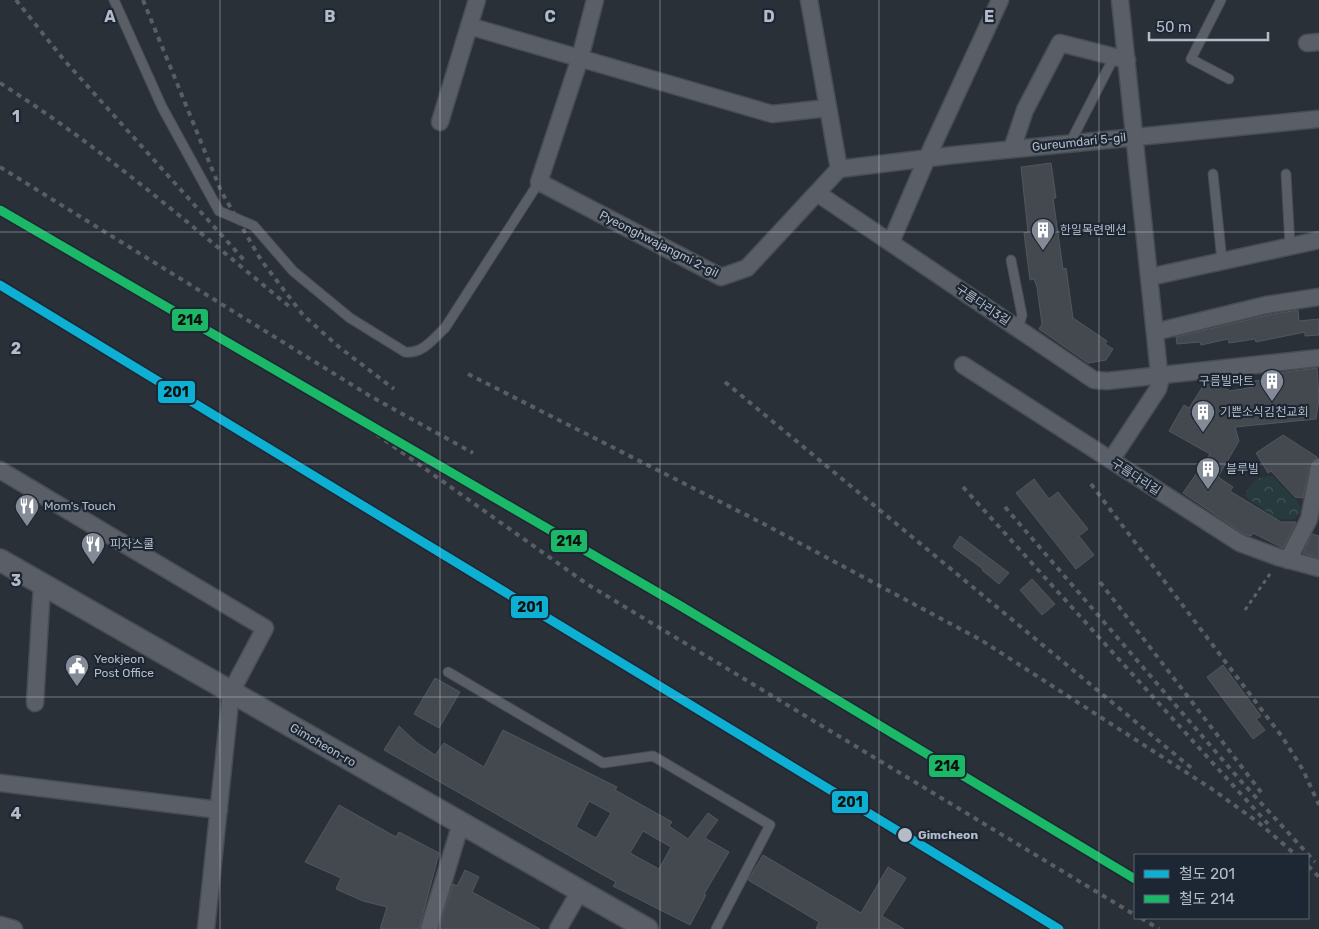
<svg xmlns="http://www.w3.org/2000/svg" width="1319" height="929" viewBox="0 0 1319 929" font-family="Rubik,'Noto Sans KR',sans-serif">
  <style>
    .forest { fill: url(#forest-crowns) }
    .building { fill: #444950; stroke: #52575f; fill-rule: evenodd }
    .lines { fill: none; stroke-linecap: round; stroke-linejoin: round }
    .service-casing { stroke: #484c53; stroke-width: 11 }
    .minor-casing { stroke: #484c53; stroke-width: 19 }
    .tertiary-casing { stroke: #484c53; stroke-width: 24 }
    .path { stroke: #5d636a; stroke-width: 3; stroke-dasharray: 4 4; stroke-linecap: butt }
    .service { stroke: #5a5e66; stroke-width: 9 }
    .minor { stroke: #5a5e66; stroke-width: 16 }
    .tertiary { stroke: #5a5e66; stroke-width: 21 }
    .rail { stroke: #595d64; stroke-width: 4; stroke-dasharray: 5 5; stroke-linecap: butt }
    .rail-1-casing { stroke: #1d2633; stroke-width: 12 }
    .rail-2-casing { stroke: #1d2633; stroke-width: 12 }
    .rail-1 { stroke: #0dafd3; stroke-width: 9 }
    .rail-2 { stroke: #1ab867; stroke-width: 9 }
    .grid { fill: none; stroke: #b4bcc9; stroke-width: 1; stroke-opacity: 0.55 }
    .stop-dot { fill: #b4bcc9; stroke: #1d2633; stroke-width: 2 }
    .labels { text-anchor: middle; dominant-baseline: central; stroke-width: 4.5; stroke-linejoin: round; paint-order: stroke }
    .street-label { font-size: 12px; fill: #b4bcc9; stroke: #1d2633 }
    .poi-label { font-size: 12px; fill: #b4bcc9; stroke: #1d2633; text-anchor: start }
    .stop-label { font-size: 12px; font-weight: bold; fill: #b4bcc9; stroke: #1d2633; text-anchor: start }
    .grid-label { font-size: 16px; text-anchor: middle; font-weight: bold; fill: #b4bcc9; stroke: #1d2633; stroke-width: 4.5; stroke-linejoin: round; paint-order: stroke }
    .line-badge { stroke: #1d2633; stroke-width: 2 }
    .pale-badge-label { font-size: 14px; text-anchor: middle; font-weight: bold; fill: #111 }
  </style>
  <defs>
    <pattern id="forest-crowns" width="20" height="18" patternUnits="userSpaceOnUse" patternTransform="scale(1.25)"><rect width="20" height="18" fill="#273a3e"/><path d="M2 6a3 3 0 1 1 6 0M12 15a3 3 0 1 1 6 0" fill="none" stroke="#445559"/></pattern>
  </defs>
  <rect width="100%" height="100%" fill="#2a3038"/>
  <!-- forest -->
  <path class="forest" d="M1272,476L1298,502L1301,511L1295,519H1270L1269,513L1245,496C1250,483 1257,476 1272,476Z"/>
  <!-- building -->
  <g class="building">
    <polygon points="1051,163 1056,198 1053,198 1063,269 1066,268 1073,318 1107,341 1105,344 1113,349 1106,360 1088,363 1039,329 1042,324 1037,287 1034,279 1030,280 1024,233 1028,232 1021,167"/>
    <polygon points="1298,310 1299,321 1319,319 1319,335 1305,336 1305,332 1256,342 1255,339 1229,343 1228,339 1201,345 1200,342 1177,344 1176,337 1268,315"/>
    <polygon points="1317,368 1319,399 1316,419 1235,427 1239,441 1218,477 1233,487 1230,491 1281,522 1296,522 1283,548 1253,533 1251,536 1244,534 1183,493 1210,454 1169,431 1184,405 1189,408 1207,380 1213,380 1230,391 1254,387 1254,381 1263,380 1263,378 1271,377 1270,374"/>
    <polygon points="1283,435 1317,457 1309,465 1303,498 1295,497 1271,471 1268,473 1256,453"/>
    <polygon points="1034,479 1049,499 1058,492 1088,529 1079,536 1094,555 1076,569 1016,493"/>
    <polygon points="1312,534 1319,536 1319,558 1303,553"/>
    <polygon points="960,536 1009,573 999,584 982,570 983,569 953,547"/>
    <polygon points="1032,579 1055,604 1042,615 1020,590"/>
    <polygon points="1223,665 1261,716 1256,719 1265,730 1253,739 1207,677"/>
    <polygon points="435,678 460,692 439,728 414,714"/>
    <path d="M399,726L416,742L435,755L444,743L484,767L503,730L617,787L615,790L672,822L669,826L688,839L708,813L718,820L705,838L729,852L704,894L706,895L690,925L613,886L616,882L598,872L384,750ZM589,801L611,813L596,838L576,827ZM643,831L671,847L659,869L630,853Z"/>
    <polygon points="339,805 396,837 399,832 439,853 419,929 380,929 387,907 363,901 336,889 341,878 305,862"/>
    <polygon points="763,855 861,913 888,867 906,878 882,916 904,929 816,929 819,922 748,880"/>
    <polygon points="465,870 479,877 472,892 540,929 439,929 453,884 457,886"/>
  </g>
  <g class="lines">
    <!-- service casing -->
    <g class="service-casing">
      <g id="service">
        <path d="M114,0L162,107L219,211L254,226L293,271L350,318L405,352C423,354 433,339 445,328L539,182"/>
        <polyline points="1221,0 1191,59 1229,79"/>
        <polyline points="1070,143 1114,57"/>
        <polyline points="1213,174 1222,261"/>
        <polyline points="1286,174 1290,246"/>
        <polyline points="1011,260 1022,315 1018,329"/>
        <polyline points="448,672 603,763 653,756 770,825 716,929"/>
      </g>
    </g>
    <!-- minor casing -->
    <g class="minor-casing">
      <g id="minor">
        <polyline points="595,0 580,58 539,182 721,277 747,268 839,169 809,0"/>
        <polyline points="469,26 772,114 828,108"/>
        <polyline points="1307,43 1319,42"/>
        <polyline points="440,122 477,0"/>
        <polyline points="1012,149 1025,110 1060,43 1127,60"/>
        <polyline points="839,169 954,155 1319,119"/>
        <polyline points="817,193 1094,380 1107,381 1319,358"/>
        <polyline points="891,242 927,158 1000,0"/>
        <polyline points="1150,277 1319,240"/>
        <polyline points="1155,332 1266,305 1319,297"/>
        <polyline points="963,365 1240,543 1278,557 1319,568"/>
        <polyline points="1111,460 1158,389 1160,382 1120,0"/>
        <polyline points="0,470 265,628 231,692 206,929"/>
        <polyline points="1288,560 1309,519 1319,467"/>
        <polyline points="35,703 42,585"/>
        <polyline points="0,783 219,810"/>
        <polyline points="0,925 14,929"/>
        <polyline points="429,929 461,823"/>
        <polyline points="558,929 580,891"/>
      </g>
    </g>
    <!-- tertiary casing -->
    <g class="tertiary-casing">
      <polyline id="tertiary" points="0,560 647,929"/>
    </g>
    <!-- path -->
    <polyline class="path" points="1245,610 1272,571"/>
    <!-- service -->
    <use href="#service" class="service"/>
    <!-- minor -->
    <use href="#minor" class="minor"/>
    <!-- tertiary -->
    <use href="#tertiary" class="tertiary"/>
    <!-- rail -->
    <g class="rail">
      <polyline points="16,0 64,60 244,260"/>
      <polyline points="143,0 221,191 261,260 303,315 339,347 394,389"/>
      <path d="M0,83C103,148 196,230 290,307"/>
      <polyline points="0,167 370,396 473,453"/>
      <polyline points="468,374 762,523 981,640 1212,789 1259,823 1296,855"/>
      <polyline points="725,382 1195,771"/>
      <polyline points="310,390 372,431 587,584 1135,915"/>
      <polyline points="1091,484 1283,738 1303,770 1319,805"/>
      <polyline points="963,487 1268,824"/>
      <polyline points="1005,507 1240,780 1315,862"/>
      <polyline points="1100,582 1264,796"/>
      <polyline points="1308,866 1319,877"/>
      <polyline points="1141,918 1159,929"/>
    </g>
    <!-- rail-1 casing -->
    <g class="rail-1-casing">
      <polyline id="rail-1" points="0,285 1059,929"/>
    </g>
    <!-- rail-2 casing -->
    <g class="rail-2-casing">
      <polyline id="rail-2" points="0,210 679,605 1135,879"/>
    </g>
    <!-- rail-1 -->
    <use href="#rail-1" class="rail-1"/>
    <!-- rail-2 -->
    <use href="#rail-2" class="rail-2"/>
  </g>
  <!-- grid -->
  <path class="grid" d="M220,0V929M440,0V929M660,0V929M879,0V929M1099,0V929M0,232H1319M0,464H1319M0,697H1319"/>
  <!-- icons -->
  <defs>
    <g id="building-pin" transform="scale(1.25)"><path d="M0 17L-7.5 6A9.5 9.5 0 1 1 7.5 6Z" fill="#848b96" stroke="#1d2633"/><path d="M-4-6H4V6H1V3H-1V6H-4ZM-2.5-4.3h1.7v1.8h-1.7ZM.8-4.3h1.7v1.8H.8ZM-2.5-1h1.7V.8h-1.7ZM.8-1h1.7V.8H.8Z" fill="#fff"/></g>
    <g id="restaurant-pin" transform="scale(1.25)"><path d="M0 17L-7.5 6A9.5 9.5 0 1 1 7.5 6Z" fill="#848b96" stroke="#1d2633"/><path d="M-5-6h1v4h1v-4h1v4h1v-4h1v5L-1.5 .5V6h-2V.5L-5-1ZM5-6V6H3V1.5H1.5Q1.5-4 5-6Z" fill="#fff"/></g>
    <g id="civic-pin" transform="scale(1.25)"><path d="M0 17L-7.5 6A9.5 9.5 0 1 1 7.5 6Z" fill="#848b96" stroke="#1d2633"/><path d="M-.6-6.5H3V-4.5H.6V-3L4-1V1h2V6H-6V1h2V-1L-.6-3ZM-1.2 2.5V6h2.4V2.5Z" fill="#fff"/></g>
  </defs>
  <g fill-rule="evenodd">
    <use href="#building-pin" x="1043" y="230"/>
    <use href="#building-pin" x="1272" y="381"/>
    <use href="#building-pin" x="1203" y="412"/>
    <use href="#building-pin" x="1208" y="469"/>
    <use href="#restaurant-pin" x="27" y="506"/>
    <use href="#restaurant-pin" x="93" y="544"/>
    <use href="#civic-pin" x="77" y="666"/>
  </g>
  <!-- markers -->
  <circle class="stop-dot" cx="905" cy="835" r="8"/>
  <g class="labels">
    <!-- street labels -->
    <g class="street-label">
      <text transform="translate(1079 142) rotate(-6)">Gureumdari 5-gil</text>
      <text transform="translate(659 244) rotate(27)">Pyeonghwajangmi 2-gil</text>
      <text transform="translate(983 305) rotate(34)">구름다리3길</text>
      <text transform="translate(1136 477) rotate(33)">구름다리길</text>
      <text transform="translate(323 745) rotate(30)">Gimcheon-ro</text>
    </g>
    <!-- poi labels -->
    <g class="poi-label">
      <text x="1060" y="230">한일목련멘션</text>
      <text x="1254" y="381" text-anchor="end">구름빌라트</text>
      <text x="1220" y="412">기쁜소식김천교회</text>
      <text x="1226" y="469">블루빌</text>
      <text x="44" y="506">Mom's Touch</text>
      <text x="110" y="544">피자스쿨</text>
      <text x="94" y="659">Yeokjeon<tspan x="94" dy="14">Post Office</tspan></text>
    </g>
    <!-- stop labels -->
    <g class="stop-label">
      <text x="918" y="835">Gimcheon</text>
    </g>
  </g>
  <g class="grid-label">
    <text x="110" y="22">A</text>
    <text x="330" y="22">B</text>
    <text x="550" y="22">C</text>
    <text x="769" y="22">D</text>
    <text x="989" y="22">E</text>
    <text x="16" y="122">1</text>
    <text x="16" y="354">2</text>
    <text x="16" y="586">3</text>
    <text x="16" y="819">4</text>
  </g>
  <g class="line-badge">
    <rect x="171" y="308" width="38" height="24" rx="5" fill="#1ab867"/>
    <rect x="157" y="380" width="39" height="24" rx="5" fill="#0dafd3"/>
    <rect x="550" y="529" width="38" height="24" rx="5" fill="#1ab867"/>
    <rect x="510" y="595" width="39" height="24" rx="5" fill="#0dafd3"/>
    <rect x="928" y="754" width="38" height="24" rx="5" fill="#1ab867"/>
    <rect x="831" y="790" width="38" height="24" rx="5" fill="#0dafd3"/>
  </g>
  <g class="pale-badge-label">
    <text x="190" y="325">214</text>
    <text x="176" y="397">201</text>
    <text x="569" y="546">214</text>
    <text x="530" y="612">201</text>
    <text x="947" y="771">214</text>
    <text x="850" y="807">201</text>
  </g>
  <!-- legend -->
  <rect x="1134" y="854" width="175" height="65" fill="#1d2633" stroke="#59626f"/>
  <rect x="1144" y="870" width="25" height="8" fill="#0dafd3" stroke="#59626f"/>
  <text x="1179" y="879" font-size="15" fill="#b4bcc9">철도 201</text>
  <rect x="1144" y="895" width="25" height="8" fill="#1ab867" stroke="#59626f"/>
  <text x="1179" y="904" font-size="15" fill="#b4bcc9">철도 214</text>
  <!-- scale -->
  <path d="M1149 32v8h119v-8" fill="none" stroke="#b4bcc9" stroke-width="2.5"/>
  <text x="1156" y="32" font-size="15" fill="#b4bcc9" stroke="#1d2633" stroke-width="4" paint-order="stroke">50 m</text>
</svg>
